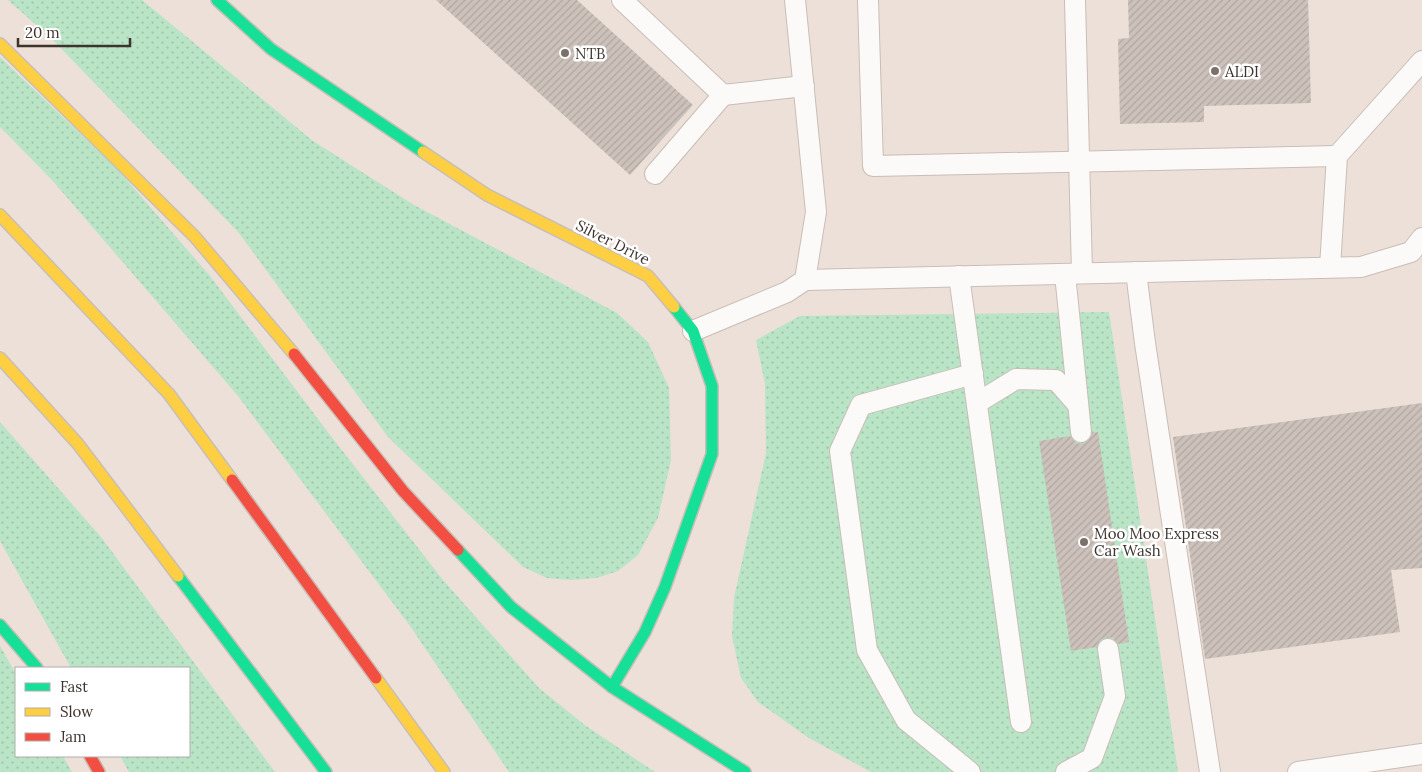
<svg xmlns="http://www.w3.org/2000/svg" width="1422" height="772" viewBox="0 0 1422 772" font-family="Lora,serif">
  <style>
    .green { fill: url(#green-dots) }
    .building { fill: url(#building-hatch) }
    .lines { fill: none; stroke-linecap: round; stroke-linejoin: round }
    .lane-casing { stroke: #c8beb7; stroke-width: 22 }
    .fast-casing { stroke: #c8beb7; stroke-width: 14 }
    .slow-casing { stroke: #c8beb7; stroke-width: 14 }
    .jam-casing { stroke: #c8beb7; stroke-width: 14 }
    .lane { stroke: #fcfaf9; stroke-width: 20 }
    .fast { stroke: #16e098; stroke-width: 11 }
    .slow { stroke: #ffcf43; stroke-width: 11 }
    .jam { stroke: #f24e42; stroke-width: 11 }
    .poi-dot { fill: #7b706a; stroke: #fff; stroke-width: 2 }
    .labels { text-anchor: middle; dominant-baseline: central; stroke-width: 5; stroke-linejoin: round; paint-order: stroke }
    .poi-label { font-size: 15px; fill: #3d342e; stroke: #fff; text-anchor: start }
    .street-label { font-size: 15px; fill: #3d342e; stroke: #fff }
  </style>
  <defs>
    <pattern id="green-dots" width="8" height="8" patternUnits="userSpaceOnUse" patternTransform="scale(1.25)"><rect width="8" height="8" fill="#b9e4c6"/><path d="M2 2h.1M6 6h.1" fill="none" stroke="#a0c4aa" stroke-width="1.8" stroke-linecap="round"/></pattern>
    <pattern id="building-hatch" width="6" height="6" patternUnits="userSpaceOnUse" patternTransform="scale(1.25)"><rect width="6" height="6" fill="#ccc2bb"/><path d="M-1 1l2-2M0 6l6-6M5 7l2-2" fill="none" stroke="#b0a7a1"/></pattern>
  </defs>
  <rect width="100%" height="100%" fill="#ede0d8"/>
  <!-- green -->
  <g class="green">
    <polygon points="8,0 142,0 313,141 414,205 617,313 648,342 669,388 671,460 658,518 638,555 618,571 596,578 571,580 547,578 523,567 388,437 239,233 52,39"/>
    <polygon points="0,57 119,171 210,276 327,431 443,580 539,688 586,726 655,772 509,772 410,626 238,396 52,180 0,127"/>
    <polygon points="1109,312 1178,772 871,772 809,738 758,702 741,678 732,636 734,598 766,453 765,384 756,340 800,316"/>
    <polygon points="0,422 101,537 275,772 129,772 120,756 189,756 189,668 71,668 0,541"/>
    <polygon points="0,646 16,674 16,756 63,756 72,772 0,772"/>
  </g>
  <!-- building -->
  <g class="building">
    <polygon points="436,0 577,0 693,105 630,175"/>
    <polygon points="1128,0 1308,0 1311,103 1204,106 1204,122 1120,124 1118,39 1129,38"/>
    <polygon points="1422,403 1422,568 1391,570 1400,632 1205,659 1173,437"/>
    <polygon points="1098,432 1129,642 1118,644 1113,638 1107,637 1100,640 1097,647 1071,651 1039,441 1070,436 1076,443 1083,444 1088,441 1092,433"/>
  </g>
  <g class="lines">
    <!-- lane casing -->
    <g class="lane-casing">
      <g id="lane">
        <polyline points="622,0 723,95 804,86"/>
        <polyline points="868,0 873,166 1337,156"/>
        <polyline points="1075,0 1082,273"/>
        <polyline points="655,174 723,95"/>
        <polyline points="1330,267 1337,156 1422,61"/>
        <polyline points="1136,272 1145,343 1210,772"/>
        <polyline points="1065,274 1081,432"/>
        <polyline points="959,276 1021,722"/>
        <polyline points="805,280 1361,267 1411,252 1422,238"/>
        <polyline points="693,331 787,292 805,280 816,212 795,0"/>
        <polyline points="977,403 1016,379 1056,380 1078,405"/>
        <polyline points="970,772 906,720 867,650 840,451 861,405 973,374"/>
        <polyline points="1066,772 1092,758 1115,696 1108,649"/>
        <polyline points="1298,772 1422,754"/>
      </g>
    </g>
    <!-- fast casing -->
    <g class="fast-casing">
      <g id="fast">
        <polyline points="217,0 271,49 423,152"/>
        <polyline points="458,550 511,607 612,687 745,772"/>
        <polyline points="178,576 326,772"/>
        <polyline points="0,625 37,668"/>
        <polyline points="612,687 645,632 665,587 712,454 712,386 693,331 674,307"/>
      </g>
    </g>
    <!-- slow casing -->
    <g class="slow-casing">
      <g id="slow">
        <polyline points="0,44 195,237 294,354"/>
        <polyline points="423,152 487,195 648,276 674,307"/>
        <polyline points="0,215 169,394 232,480"/>
        <polyline points="0,358 78,444 178,576"/>
        <polyline points="376,678 444,772"/>
      </g>
    </g>
    <!-- jam casing -->
    <g class="jam-casing">
      <g id="jam">
        <polyline points="294,354 403,491 458,550"/>
        <polyline points="232,480 376,678"/>
        <polyline points="90,756 99,772"/>
      </g>
    </g>
    <!-- lane -->
    <use href="#lane" class="lane"/>
    <!-- fast -->
    <use href="#fast" class="fast"/>
    <!-- slow -->
    <use href="#slow" class="slow"/>
    <!-- jam -->
    <use href="#jam" class="jam"/>
  </g>
  <!-- markers -->
  <g class="poi-dot">
    <circle cx="565" cy="53" r="5"/>
    <circle cx="1215" cy="71" r="5"/>
    <circle cx="1084" cy="542" r="5"/>
  </g>
  <g class="labels">
    <!-- poi labels -->
    <g class="poi-label">
      <text x="575" y="53">NTB</text>
      <text x="1225" y="71">ALDI</text>
      <text x="1094" y="533">Moo Moo Express<tspan x="1094" dy="17">Car Wash</tspan></text>
    </g>
    <!-- street labels -->
    <g class="street-label">
      <text transform="translate(613 242) rotate(27)">Silver Drive</text>
    </g>
  </g>
  <!-- legend -->
  <rect x="15" y="667" width="175" height="90" fill="#ffffff" stroke="#b1aeab"/>
  <rect x="25" y="683" width="25" height="8" fill="#16e098" stroke="#b1aeab"/>
  <text x="60" y="692" font-size="15" fill="#3d342e">Fast</text>
  <rect x="25" y="708" width="25" height="8" fill="#ffcf43" stroke="#b1aeab"/>
  <text x="60" y="717" font-size="15" fill="#3d342e">Slow</text>
  <rect x="25" y="733" width="25" height="8" fill="#f24e42" stroke="#b1aeab"/>
  <text x="60" y="742" font-size="15" fill="#3d342e">Jam</text>
  <!-- scale -->
  <path d="M18 38v8h112v-8" fill="none" stroke="#3d342e" stroke-width="2.5"/>
  <text x="25" y="38" font-size="15" fill="#3d342e" stroke="#ffffff" stroke-width="4" paint-order="stroke">20 m</text>
</svg>
